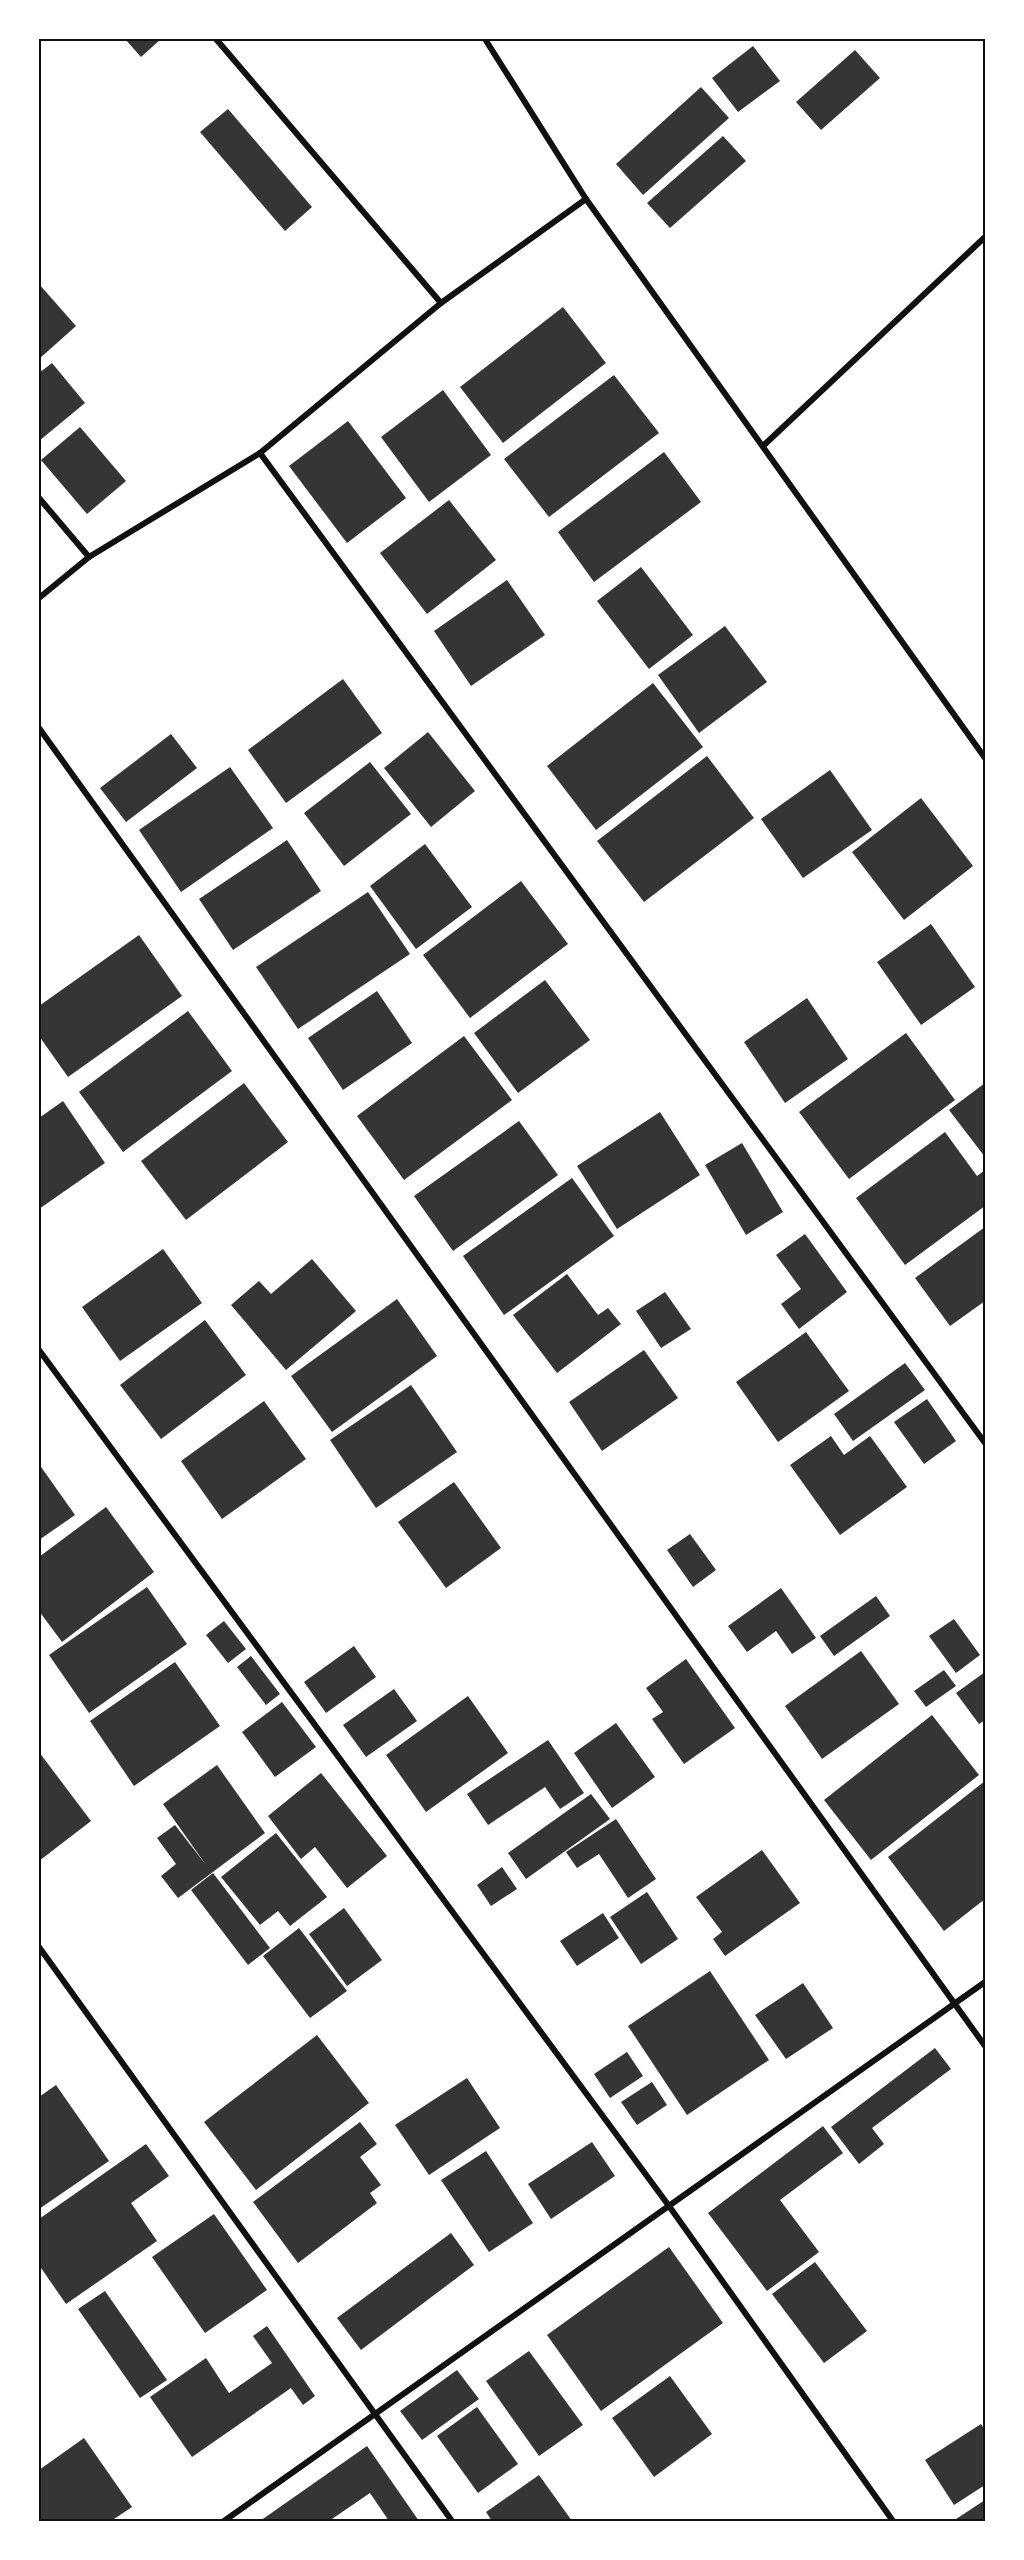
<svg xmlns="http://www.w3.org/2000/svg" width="1024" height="2560" viewBox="0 0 1024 2560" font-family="'PT Sans',sans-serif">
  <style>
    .building { fill: #353535 }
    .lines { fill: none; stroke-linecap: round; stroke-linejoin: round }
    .minor { stroke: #111; stroke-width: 6 }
    .neatline { fill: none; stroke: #111; stroke-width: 2 }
  </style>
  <rect width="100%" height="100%" fill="#fff"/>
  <!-- building -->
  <g class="building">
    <polygon points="125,39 161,39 141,57"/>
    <polygon points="753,46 780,81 738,112 712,78"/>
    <polygon points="855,50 880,78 821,130 796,102"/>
    <polygon points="701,87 729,118 643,195 616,164"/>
    <polygon points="228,109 312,207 285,231 200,132"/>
    <polygon points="723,136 746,161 670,228 647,203"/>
    <polygon points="39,284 76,326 39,359"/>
    <polygon points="563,307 606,363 503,443 460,387"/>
    <polygon points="52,363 85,403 39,441 39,373"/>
    <polygon points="614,375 659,433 549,517 504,459"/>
    <polygon points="443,390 491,455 429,502 381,437"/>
    <polygon points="348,421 406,498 347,543 289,466"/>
    <polygon points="80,427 126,481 87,514 41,460"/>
    <polygon points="664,452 701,502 594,582 558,532"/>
    <polygon points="449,500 496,560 427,614 380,553"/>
    <polygon points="641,567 693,635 649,669 597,601"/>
    <polygon points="507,580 545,635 471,686 434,631"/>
    <polygon points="725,626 767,682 699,733 658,675"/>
    <polygon points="343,679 382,733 286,803 248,750"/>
    <polygon points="653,683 703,747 596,830 547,766"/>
    <polygon points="428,732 475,791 431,827 384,768"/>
    <polygon points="171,734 197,768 126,822 100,788"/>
    <polygon points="707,756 754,818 644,902 597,841"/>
    <polygon points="370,762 411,814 344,866 304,813"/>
    <polygon points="230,767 273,828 181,892 139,830"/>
    <polygon points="830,770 872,830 803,878 761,819"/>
    <polygon points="921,798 973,866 904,920 852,852"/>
    <polygon points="287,840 321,891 233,950 199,899"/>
    <polygon points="425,844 472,907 416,949 370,886"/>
    <polygon points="521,881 568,944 470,1018 423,955"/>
    <polygon points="368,892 410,954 298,1029 256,967"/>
    <polygon points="931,924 975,987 921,1025 877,962"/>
    <polygon points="139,935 182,996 68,1077 39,1036 39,1006"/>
    <polygon points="545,980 590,1040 518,1093 474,1033"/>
    <polygon points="377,991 412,1043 343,1090 308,1038"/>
    <polygon points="807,998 848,1059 785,1103 744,1042"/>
    <polygon points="188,1011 232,1071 123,1152 79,1092"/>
    <polygon points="906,1033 955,1100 849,1179 799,1112"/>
    <polygon points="464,1036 512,1100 404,1180 357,1116"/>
    <polygon points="244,1083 288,1142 186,1220 141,1161"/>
    <polygon points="985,1083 985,1157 949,1110"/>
    <polygon points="63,1101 105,1163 39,1209 39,1118"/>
    <polygon points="660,1112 700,1175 617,1229 577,1166"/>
    <polygon points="519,1121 558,1175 453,1251 414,1196"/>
    <polygon points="945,1132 977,1176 985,1170 985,1206 905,1265 856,1198"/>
    <polygon points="742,1143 783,1212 746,1235 705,1165"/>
    <polygon points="572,1178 614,1236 504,1315 463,1256"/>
    <polygon points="985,1227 985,1301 950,1326 915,1278"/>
    <polygon points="805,1234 847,1292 799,1329 781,1304 801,1289 776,1255"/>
    <polygon points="163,1249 202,1303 120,1361 82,1307"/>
    <polygon points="312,1259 356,1311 286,1370 231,1305 259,1281 271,1294"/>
    <polygon points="567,1274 598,1315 608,1308 621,1324 557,1373 513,1315"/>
    <polygon points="665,1292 691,1329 661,1348 636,1311"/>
    <polygon points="397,1299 437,1356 332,1432 291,1376"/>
    <polygon points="205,1320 246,1375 161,1439 120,1385"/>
    <polygon points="806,1332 849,1391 778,1442 736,1382"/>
    <polygon points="644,1350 678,1398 602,1451 569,1402"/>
    <polygon points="905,1363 925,1390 853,1441 834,1414"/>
    <polygon points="411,1385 457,1452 376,1508 330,1440"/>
    <polygon points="927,1399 956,1441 924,1464 894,1422"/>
    <polygon points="264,1401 306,1459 222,1519 181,1461"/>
    <polygon points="831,1436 844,1455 870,1436 907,1487 840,1535 790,1465"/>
    <polygon points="39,1464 75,1515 39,1540"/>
    <polygon points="454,1482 501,1548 446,1588 398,1522"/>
    <polygon points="106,1507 154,1572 62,1642 39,1611 39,1557"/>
    <polygon points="690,1534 716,1570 693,1587 667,1550"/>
    <polygon points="147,1587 187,1644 89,1713 49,1655"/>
    <polygon points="781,1588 816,1638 792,1654 776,1631 747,1652 728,1626"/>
    <polygon points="876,1596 890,1616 834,1656 820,1636"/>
    <polygon points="954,1619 980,1655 956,1673 929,1636"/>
    <polygon points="224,1621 246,1649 228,1663 206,1635"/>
    <polygon points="354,1646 376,1677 326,1713 304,1682"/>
    <polygon points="861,1651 899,1704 822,1759 785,1706"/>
    <polygon points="251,1656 280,1694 266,1705 237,1667"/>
    <polygon points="686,1659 735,1728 684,1764 652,1719 663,1712 646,1688"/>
    <polygon points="175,1662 220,1726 134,1786 90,1721"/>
    <polygon points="944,1670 956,1686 926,1707 914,1691"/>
    <polygon points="985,1672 985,1720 979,1724 956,1693"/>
    <polygon points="394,1689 417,1721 366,1757 343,1725"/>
    <polygon points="468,1696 508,1753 426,1812 386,1755"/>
    <polygon points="282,1702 316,1747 275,1777 242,1732"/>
    <polygon points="932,1715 979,1775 871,1860 824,1800"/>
    <polygon points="616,1723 655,1777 612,1808 574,1753"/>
    <polygon points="548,1740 584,1793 560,1809 545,1787 488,1825 467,1794"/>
    <polygon points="39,1752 91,1821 39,1861"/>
    <polygon points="217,1765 265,1833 178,1898 161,1876 176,1864 157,1838 175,1825 206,1865 163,1804"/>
    <polygon points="321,1773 387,1856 347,1888 315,1847 301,1859 268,1816"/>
    <polygon points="985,1781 985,1899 944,1931 888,1857"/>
    <polygon points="591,1794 610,1819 526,1879 508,1853"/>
    <polygon points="616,1819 656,1879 628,1898 599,1854 577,1868 566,1852"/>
    <polygon points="276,1833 327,1897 290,1926 278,1911 260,1925 221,1877"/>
    <polygon points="762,1850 800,1903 725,1956 713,1939 722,1932 696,1897"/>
    <polygon points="502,1867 517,1889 491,1906 477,1885"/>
    <polygon points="213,1873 270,1948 248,1965 191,1890"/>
    <polygon points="647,1892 678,1939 641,1964 610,1917"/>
    <polygon points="344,1908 382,1960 347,1986 309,1934"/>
    <polygon points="603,1913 619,1938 577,1966 560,1941"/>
    <polygon points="299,1928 347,1991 310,2018 263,1956"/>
    <polygon points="710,1971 769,2060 687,2115 628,2026"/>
    <polygon points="803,1983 833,2028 786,2059 755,2015"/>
    <polygon points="317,2035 369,2103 256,2190 204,2122"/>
    <polygon points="935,2048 951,2069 872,2128 884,2144 859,2164 831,2127"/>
    <polygon points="627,2052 643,2076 610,2098 594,2074"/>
    <polygon points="467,2078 500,2128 429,2175 395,2125"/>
    <polygon points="652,2082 667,2105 637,2125 621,2102"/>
    <polygon points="56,2085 109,2161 39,2209 39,2097"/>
    <polygon points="360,2122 377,2144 360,2157 381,2185 370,2193 377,2203 298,2263 253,2202"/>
    <polygon points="823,2126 843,2153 780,2200 819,2252 767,2291 708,2213"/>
    <polygon points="592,2142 615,2176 551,2219 528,2184"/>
    <polygon points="146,2144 169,2176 131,2203 157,2241 66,2304 39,2265 39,2219"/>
    <polygon points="486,2151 533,2223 489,2252 441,2180"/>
    <polygon points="214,2214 267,2290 205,2333 152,2257"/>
    <polygon points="451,2233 474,2265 361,2350 337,2318"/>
    <polygon points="669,2247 723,2323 601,2411 547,2335"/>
    <polygon points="815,2262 867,2331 824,2363 772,2294"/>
    <polygon points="105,2291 167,2380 140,2398 78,2309"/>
    <polygon points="267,2326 315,2396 303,2405 291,2388 192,2457 150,2397 206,2358 229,2393 272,2363 253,2336"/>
    <polygon points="529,2351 583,2425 539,2456 486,2381"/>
    <polygon points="457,2370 479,2399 422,2440 400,2411"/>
    <polygon points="670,2376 712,2434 654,2477 612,2418"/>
    <polygon points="477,2407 518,2464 478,2493 437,2436"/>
    <polygon points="981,2424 985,2430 985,2485 954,2505 925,2460"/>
    <polygon points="84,2438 132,2507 111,2521 40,2521 39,2470"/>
    <polygon points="367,2446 419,2521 389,2521 370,2493 329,2521 260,2521"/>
    <polygon points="539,2475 572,2521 492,2521 486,2512"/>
    <polygon points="985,2500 985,2521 953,2521"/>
  </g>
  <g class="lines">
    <!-- minor -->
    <g class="minor">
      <polyline points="216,39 441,303"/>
      <polyline points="485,39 586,199 985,758"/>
      <polyline points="763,446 985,237"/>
      <polyline points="260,453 985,1443"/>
      <polyline points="39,498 89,557"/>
      <polyline points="39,598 89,557 260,453 441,303 586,199"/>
      <polyline points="39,728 985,2046"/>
      <polyline points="39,1350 669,2206 893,2521"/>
      <polyline points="39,1947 452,2521"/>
      <polyline points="224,2521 985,1982"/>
    </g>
  </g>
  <!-- border -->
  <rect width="1024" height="2560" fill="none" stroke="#ffffff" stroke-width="81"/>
  <rect x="40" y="40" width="944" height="2480" class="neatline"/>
</svg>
